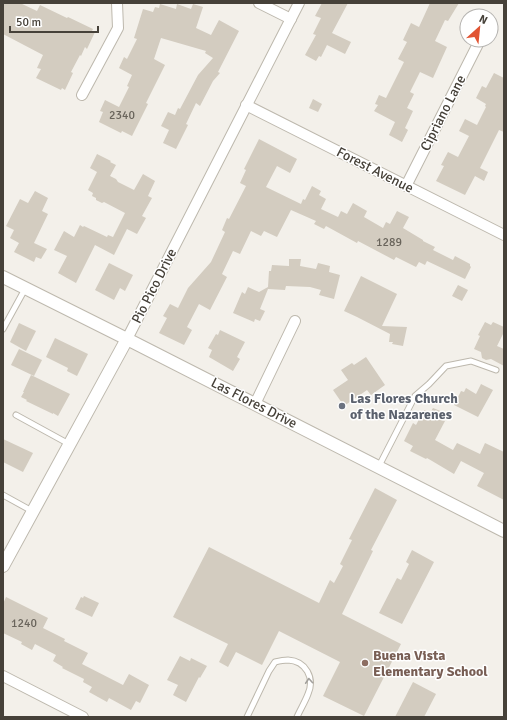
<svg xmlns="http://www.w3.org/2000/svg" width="507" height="720" viewBox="0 0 507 720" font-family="Signika,sans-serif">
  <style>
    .building { fill: #d3ccc0 }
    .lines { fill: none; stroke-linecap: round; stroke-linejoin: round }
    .service-casing { stroke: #bdb8ad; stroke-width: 7 }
    .minor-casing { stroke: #bdb8ad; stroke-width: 12 }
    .tertiary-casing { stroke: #bdb8ad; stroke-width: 14 }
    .service { stroke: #fff; stroke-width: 5 }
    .minor { stroke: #fff; stroke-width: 10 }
    .tertiary { stroke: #fff; stroke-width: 12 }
    .oneway { stroke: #a2a09c }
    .worship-dot { fill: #6b7280; stroke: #fff; stroke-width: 1.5 }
    .education-dot { fill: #8d6e63; stroke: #fff; stroke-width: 1.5 }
    .labels { text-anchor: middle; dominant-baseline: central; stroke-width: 3; stroke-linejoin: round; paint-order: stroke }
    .number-label { font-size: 12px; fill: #69645b }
    .street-label { font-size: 14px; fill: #464139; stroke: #fff }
    .worship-label { font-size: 14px; font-weight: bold; fill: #5b616d; stroke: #fff; text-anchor: start }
    .education-label { font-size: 14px; font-weight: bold; fill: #785e54; stroke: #fff; text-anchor: start }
  </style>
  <rect width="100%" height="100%" fill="#f3f0ea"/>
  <!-- building -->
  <g class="building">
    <polygon points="3,3 20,3 37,11 40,5 67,18 68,17 93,29 92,31 95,32 87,49 85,47 81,56 80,55 71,72 73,73 65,90 62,88 61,90 36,78 41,69 37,68 43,55 3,34"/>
    <polygon points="322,3 348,3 332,33 351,42 345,54 327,45 321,57 319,56 316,61 305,55 316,35 313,34 321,18 315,16"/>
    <polygon points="430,3 459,3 448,21 445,20 435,41 447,47 433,78 420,72 410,92 414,94 407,108 413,111 405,128 408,130 402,142 389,135 395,122 374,111 378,105 375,104 379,95 386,98 404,62 398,59 407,42 403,40 411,23 419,27"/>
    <polygon points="160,4 176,9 177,4 191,9 193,4 203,7 196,28 211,35 219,20 239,31 218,72 220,73 213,81 200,106 196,103 186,124 188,125 176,149 163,143 169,130 161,126 168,112 175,115 178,108 180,109 198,75 213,58 205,53 206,51 161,38 154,59 165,65 146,103 148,104 132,136 122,131 121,133 99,122 103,112 100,111 105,100 119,107 129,87 127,86 132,75 119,68 124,57 127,59 137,39 134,38 143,9 153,12 155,7 159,8"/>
    <polygon points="494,73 504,78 504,132 499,130 480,168 488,172 484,181 475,176 465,195 436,181 444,166 441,165 448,152 458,157 469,136 459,131 465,119 477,125 486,107 485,106 486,104 476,98 482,86 486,88"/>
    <polygon points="313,99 322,104 318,112 309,108"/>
    <polygon points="259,139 297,159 290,173 277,166 266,187 301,204 303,199 305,200 312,186 321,191 319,195 326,199 321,209 338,217 341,211 347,214 353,203 367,211 364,217 383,228 386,222 390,224 397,211 409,217 403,228 423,240 423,241 435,247 433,250 453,260 455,256 470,264 470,266 471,267 465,279 427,261 425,265 419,262 416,267 396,257 394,260 358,241 357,243 326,226 324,229 314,224 316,221 291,210 277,237 264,231 261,236 251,231 240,254 233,251 222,274 227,277 210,310 199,304 187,327 192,330 184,345 159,333 167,318 163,316 170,304 178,308 188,288 211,262 225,232 222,230 227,218 229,219 246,186 240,183 246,170 244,169"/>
    <polygon points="97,154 111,161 110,162 116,165 110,176 116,179 118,182 134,190 143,174 155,181 148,196 152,198 142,216 146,218 137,234 127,229 114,255 95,245 76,283 58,273 67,256 54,250 64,231 74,237 80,225 83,227 84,226 107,237 108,235 113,237 125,213 104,202 102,203 96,200 96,198 92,196 93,193 88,190 97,172 90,168"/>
    <polygon points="35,191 48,198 42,211 48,214 34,243 47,249 41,259 36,257 34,262 14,252 19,243 10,238 14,230 6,226 20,199 28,203"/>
    <polygon points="289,259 301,259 300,266 316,269 318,263 330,266 329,272 340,275 334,299 319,295 321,290 310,287 286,286 285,290 268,289 260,309 265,311 260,321 255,319 254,322 233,313 242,292 245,294 248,287 259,292 268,287 269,271 271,271 272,265 289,266"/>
    <polygon points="109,263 133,275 125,291 120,288 114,300 95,290"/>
    <polygon points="361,276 397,294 382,326 407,327 403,346 392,344 393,342 389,342 390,334 357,317 344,311"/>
    <polygon points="458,285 468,290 462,301 452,296"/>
    <polygon points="485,322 491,325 493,322 504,327 504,332 497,346 504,349 504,366 491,359 486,360 482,358 481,352 474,349 480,336 478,335"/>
    <polygon points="19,323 36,331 26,351 10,342"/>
    <polygon points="220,330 245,342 237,357 240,359 233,371 209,357 212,350 208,348 216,334 218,335"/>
    <polygon points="55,338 88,354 77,376 67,371 68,368 46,357"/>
    <polygon points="19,349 42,360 34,376 11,365"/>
    <polygon points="366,357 385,385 371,395 367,390 344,406 333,390 348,380 341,370 352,363 354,365"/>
    <polygon points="31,375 70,394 58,416 53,413 53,414 26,401 27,400 21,397 24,392 23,392"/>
    <polygon points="481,384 493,390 478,417 454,405 461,391 464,392 466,388 476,394"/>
    <polygon points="433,408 443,412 440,419 445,421 435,440 453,450 457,443 480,454 485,443 504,452 504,500 477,486 484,473 461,461 454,474 427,458 426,459 410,451 413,446 404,441 413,423 416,425 424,410 430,413"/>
    <polygon points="3,439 33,453 23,472 3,462"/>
    <polygon points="375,488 397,500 371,550 373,551 342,614 401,644 364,716 323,696 340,662 279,631 262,665 236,652 228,667 219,662 228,644 173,617 209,547 319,603 330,580 334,583 343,566 340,564 352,540 349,539"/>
    <polygon points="412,550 434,562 402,624 379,613 397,578 401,580 409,564 406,562"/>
    <polygon points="84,596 99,603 92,617 75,609 81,597 83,598"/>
    <polygon points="6,597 48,618 43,628 65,639 64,641 88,653 82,664 123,685 129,674 149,685 140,703 136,701 131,710 109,698 107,702 89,692 92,687 83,682 84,679 62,668 63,667 53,661 56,655 35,644 32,650 21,644 22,642 3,633 3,604"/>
    <polygon points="180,656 190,661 191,658 207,666 200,678 199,677 186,702 173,695 178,685 167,680"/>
    <polygon points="413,682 436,694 424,717 395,717"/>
  </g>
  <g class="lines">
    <!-- service casing -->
    <g class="service-casing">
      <g id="service">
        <polyline points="3,329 25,289"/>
        <polyline points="16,415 69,444"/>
        <polyline points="379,466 415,396 429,384 446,366 471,361 496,370"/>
        <polyline points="3,495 32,511"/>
        <path d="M247,717L269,671L275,662C279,661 284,660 288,660C306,661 315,678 308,694C305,702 300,710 297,717"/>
      </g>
    </g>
    <!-- minor casing -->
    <g class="minor-casing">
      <g id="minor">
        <polyline points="259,3 291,19"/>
        <polyline points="82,95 118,28 117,3"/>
        <polyline points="246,105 504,235"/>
        <polyline points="406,186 480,40"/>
        <polyline points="127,339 299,3"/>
        <polyline points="255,404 295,321"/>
        <polyline points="3,676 83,717"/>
      </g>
    </g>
    <!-- tertiary casing -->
    <g class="tertiary-casing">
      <g id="tertiary">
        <polyline points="3,277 127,339 504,531"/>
        <polyline points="3,566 127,339"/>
      </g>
    </g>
    <!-- service -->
    <use href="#service" class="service"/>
    <!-- minor -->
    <use href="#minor" class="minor"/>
    <!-- tertiary -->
    <use href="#tertiary" class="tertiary"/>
  </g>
  <!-- one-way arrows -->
  <defs><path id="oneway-chevron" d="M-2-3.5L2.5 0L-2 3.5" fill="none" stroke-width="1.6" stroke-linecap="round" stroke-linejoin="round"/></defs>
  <use class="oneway" href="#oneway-chevron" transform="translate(309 681) rotate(-94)"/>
  <!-- markers -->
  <circle class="worship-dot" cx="342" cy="406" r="4"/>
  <circle class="education-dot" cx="365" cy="663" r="4"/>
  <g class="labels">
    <!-- number labels -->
    <g class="number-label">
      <text x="122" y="115">2340</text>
      <text x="389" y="242">1289</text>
      <text x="24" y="623">1240</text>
    </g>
    <!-- street labels -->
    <g class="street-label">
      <text transform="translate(443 113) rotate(-63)">Cipriano Lane</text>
      <text transform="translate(375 170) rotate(27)">Forest Avenue</text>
      <text transform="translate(154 286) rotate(-63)">Pio Pico Drive</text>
      <text transform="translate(254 403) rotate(27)">Las Flores Drive</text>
    </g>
    <!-- worship labels -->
    <g class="worship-label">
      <text x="350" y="398">Las Flores Church<tspan x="350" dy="16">of the Nazarenes</tspan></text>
    </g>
    <!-- education labels -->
    <g class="education-label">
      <text x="373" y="655">Buena Vista<tspan x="373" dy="16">Elementary School</tspan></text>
    </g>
  </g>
  <!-- border -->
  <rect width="507" height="720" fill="none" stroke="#464139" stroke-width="8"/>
  <!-- north arrow -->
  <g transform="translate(479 28) rotate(27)"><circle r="19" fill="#ffffff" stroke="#b5b3b0"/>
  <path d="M0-3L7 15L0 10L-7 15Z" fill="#e15433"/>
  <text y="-6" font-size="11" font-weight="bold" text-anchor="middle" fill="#464139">N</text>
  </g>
  <!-- scale -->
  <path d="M10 26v6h88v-6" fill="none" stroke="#464139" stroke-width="2"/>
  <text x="16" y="26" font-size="12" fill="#464139" stroke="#ffffff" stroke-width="3" paint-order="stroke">50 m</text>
</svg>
